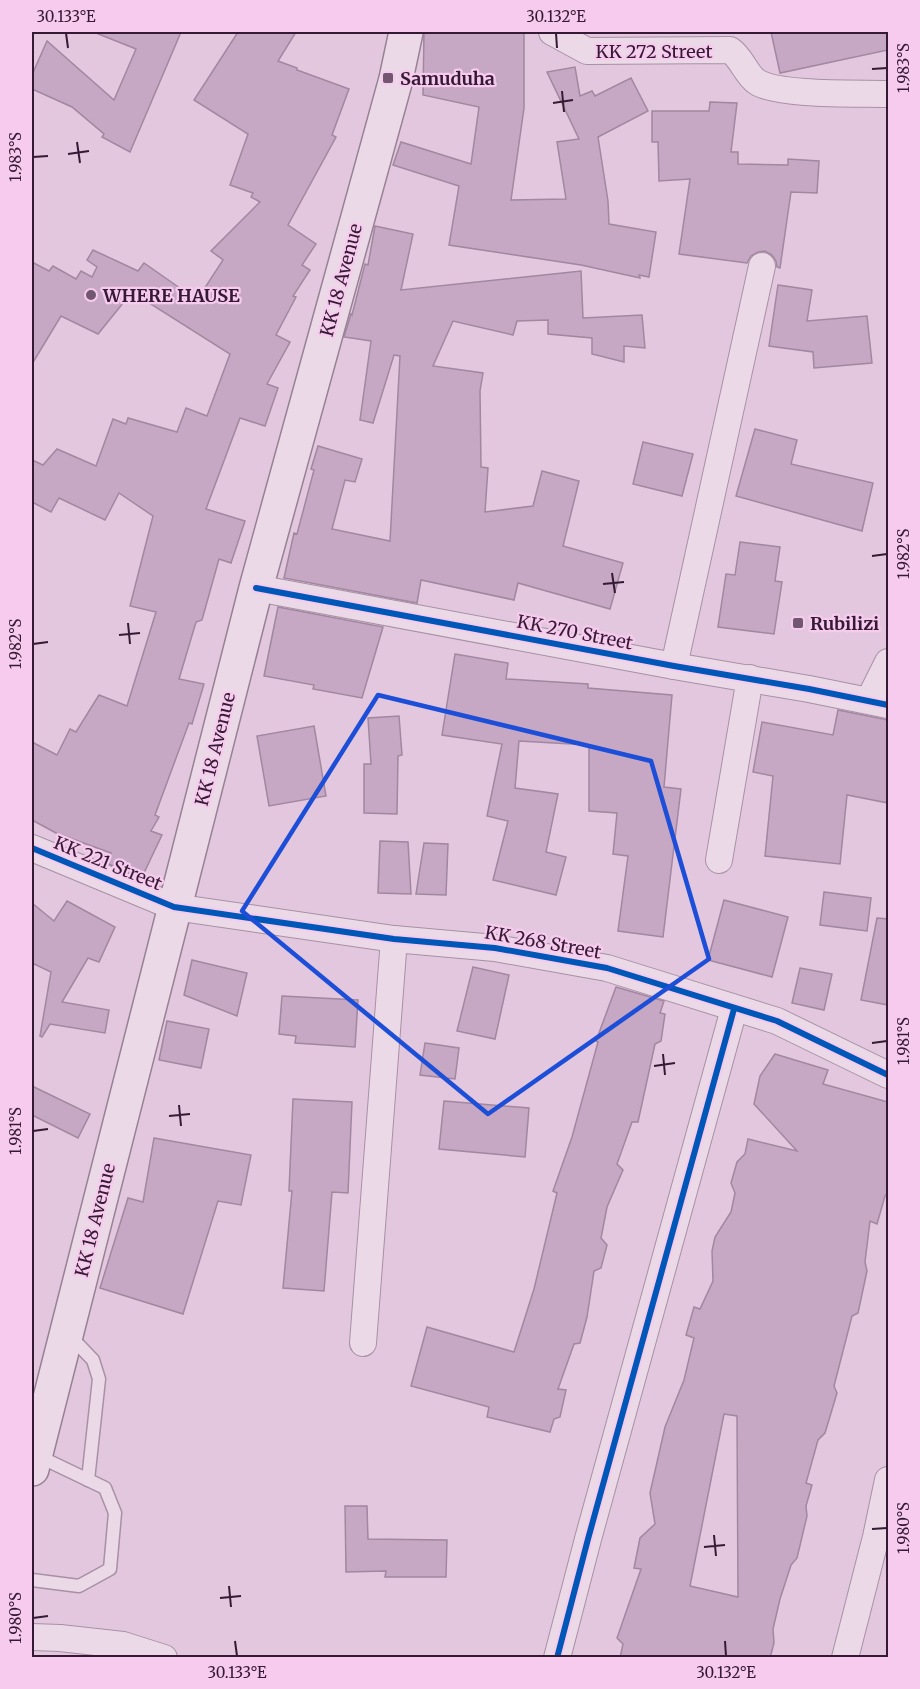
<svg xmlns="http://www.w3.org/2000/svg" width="920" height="1689" viewBox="0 0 920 1689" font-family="Merriweather,serif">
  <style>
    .building { fill: #c6a8c5; stroke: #a187a0; stroke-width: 1.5; fill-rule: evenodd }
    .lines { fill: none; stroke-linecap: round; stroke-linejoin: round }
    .service-casing { stroke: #a791a5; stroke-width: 15 }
    .minor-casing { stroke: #a791a5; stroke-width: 28 }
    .secondary-casing { stroke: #978194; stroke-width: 36 }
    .service { stroke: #ebd9e7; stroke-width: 12 }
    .minor { stroke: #ebd9e7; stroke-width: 26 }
    .secondary { stroke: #ebd9e7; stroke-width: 33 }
    .cycleway-casing { stroke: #f7cbed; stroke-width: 10 }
    .cycleway { stroke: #0057b8; stroke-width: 6 }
    .marked { fill: none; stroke: #1d4ed8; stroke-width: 4.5; stroke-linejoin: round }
    .ticks { fill: none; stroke: #351a35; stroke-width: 2 }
    .poi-dot { fill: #725770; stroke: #f7cbed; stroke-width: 2 }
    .labels { text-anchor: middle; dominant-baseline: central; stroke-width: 4.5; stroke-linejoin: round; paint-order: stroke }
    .street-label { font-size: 18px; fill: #351a35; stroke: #f7cbed }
    .poi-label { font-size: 18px; font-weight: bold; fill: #351a35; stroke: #f7cbed; text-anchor: start }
    .neatline { fill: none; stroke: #351a35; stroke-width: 2 }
    .ticks-label { font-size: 15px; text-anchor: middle; fill: #351a35 }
  </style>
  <rect width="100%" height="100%" fill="#e3c7de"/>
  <!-- building -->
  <g class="building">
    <polygon points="96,32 181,32 130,152 102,137 104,134 72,107 32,89 32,75 47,41 114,100 136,49 96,33"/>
    <polygon points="238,32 296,32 278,61 297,68 297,70 349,89 332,135 336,137 288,225 316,244 302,265 310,270 293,296 296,297 276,335 290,342 267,384 278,388 265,426 240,418 206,509 245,521 231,563 219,559 202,620 196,622 179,679 204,684 192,724 189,723 155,815 159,817 151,831 162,835 142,877 106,863 111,853 56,833 32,820 32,742 57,755 70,729 76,732 99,695 127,706 156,612 130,606 153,516 119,493 105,520 59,498 51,512 32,502 32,460 43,465 57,449 96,466 113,419 126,424 128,418 177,432 186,408 207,416 230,354 132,292 98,334 61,316 32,364 32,262 49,271 53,266 76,279 81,271 92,277 97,267 87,260 93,250 138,271 144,263 197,300 223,260 211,251 260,202 251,197 253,193 230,185 248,134 194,100"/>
    <polygon points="424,32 524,32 524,108 511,200 566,199 557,142 579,139 547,72 575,67 580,96 592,91 595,96 631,78 648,111 598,137 608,201 609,224 656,232 649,277 639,275 640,278 581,265 449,245 459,186 393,165 401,142 471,164 479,107 423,95"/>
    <polygon points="771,32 888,32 888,50 780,73"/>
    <polygon points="710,102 737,103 731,152 738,152 738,164 788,165 788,159 819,161 817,193 791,192 780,268 777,267 776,261 772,255 765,251 758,252 751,256 747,263 679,254 690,179 659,181 658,142 652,142 652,111 709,111"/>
    <polygon points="375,226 413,234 401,290 581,271 583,318 642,315 645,348 624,346 624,362 592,354 592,338 548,334 548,320 517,321 513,335 453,321 433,366 483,373 480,391 481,467 488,468 485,512 533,506 542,471 579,481 563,546 623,563 610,609 518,583 514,600 421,580 417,603 284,578 294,533 297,534 314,470 311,469 318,446 362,459 355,482 345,480 332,529 390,541 400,356 394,355 373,423 360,420 371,341 344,337 351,314 352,315 365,264 368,265"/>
    <polygon points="778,285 812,290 807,321 867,316 872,363 814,368 813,352 769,346"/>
    <polygon points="755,429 797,440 791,464 873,483 862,531 736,496"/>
    <polygon points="643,442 693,454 682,496 633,484"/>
    <polygon points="740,542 780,547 775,581 782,582 774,634 718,627 726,574 735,575"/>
    <polygon points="278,607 383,627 362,698 313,689 314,685 264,676"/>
    <polygon points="455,654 508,663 506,679 588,684 588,688 672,695 664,787 681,789 663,937 618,931 628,856 613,854 617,813 589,811 589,745 519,741 515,788 558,794 546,852 566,857 556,895 493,880 508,821 487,816 502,744 442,735"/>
    <polygon points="838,710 888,720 888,803 847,795 840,864 765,856 773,776 753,772 762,722 833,735"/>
    <polygon points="399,716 402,755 398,756 397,814 364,813 364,764 371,764 368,718"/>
    <polygon points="314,726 326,796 269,806 257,736"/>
    <polygon points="380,841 408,842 411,894 378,893"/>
    <polygon points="424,843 448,844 446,895 416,894"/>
    <polygon points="824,892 871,898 867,931 820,925"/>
    <polygon points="724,900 788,917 772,977 708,960"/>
    <polygon points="67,901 115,927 99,962 88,958 62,1002 109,1010 105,1033 50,1024 42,1037 40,1036 51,972 32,963 32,903 54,921"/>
    <polygon points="877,918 888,919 888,1005 861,1000"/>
    <polygon points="192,960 247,973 237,1016 184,995"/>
    <polygon points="473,967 509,975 495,1039 457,1031"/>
    <polygon points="800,968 832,974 824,1010 792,1003"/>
    <polygon points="616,987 664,1001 660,1013 665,1014 661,1041 655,1044 638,1122 632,1122 617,1164 623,1170 607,1207 601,1238 607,1245 601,1268 594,1271 587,1317 580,1343 574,1344 558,1389 566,1390 560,1417 554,1419 550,1432 487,1417 489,1407 411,1386 427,1327 514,1352 534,1289 557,1193 553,1191 572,1137 598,1042 596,1041"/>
    <polygon points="282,996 358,1000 355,1047 295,1043 296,1036 279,1034"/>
    <polygon points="167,1021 209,1029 201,1068 159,1060"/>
    <polygon points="425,1043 459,1048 455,1079 420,1075"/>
    <path d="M775,1054L828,1070L823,1084L888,1102V1193L885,1196L877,1224L870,1221L865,1262L867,1271L858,1313L852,1316L834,1386L837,1393L825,1433L818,1440L806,1483L812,1485L806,1506L807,1516L797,1558L791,1565L780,1599L773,1629L774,1643L770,1658H620L623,1644L617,1638L641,1569L634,1568L640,1538L655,1524L650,1493L665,1427L684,1380L694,1338L686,1335L694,1307L700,1309L713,1281L712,1251L715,1237L731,1212L735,1193L731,1183L737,1162L745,1154L748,1139L797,1151L754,1104L760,1076ZM724,1414L737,1416L738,1597L690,1586Z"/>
    <polygon points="32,1086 90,1114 78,1138 32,1115"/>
    <polygon points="293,1099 352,1102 348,1193 332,1192 324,1291 283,1288 292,1191 289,1191"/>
    <polygon points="444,1101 529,1108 525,1157 439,1149"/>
    <polygon points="154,1138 251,1155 241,1205 218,1201 183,1314 100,1288 128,1198 143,1202"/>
    <polygon points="345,1506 367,1506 368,1539 447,1540 446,1577 385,1577 386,1571 346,1572"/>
  </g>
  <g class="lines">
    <!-- service casing -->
    <g class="service-casing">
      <g id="service">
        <polyline points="70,1336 93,1360 99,1379 88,1480"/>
        <polyline points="32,1580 79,1586 110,1569 115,1513 105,1488 36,1455"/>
      </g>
    </g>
    <!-- minor casing -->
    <g class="minor-casing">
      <g id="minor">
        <path d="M552,32L587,51L730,50C742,58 746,75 757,82C779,96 860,93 888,94"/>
        <polyline points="256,588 674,666 809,689 888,705"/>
        <polyline points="674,666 762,266"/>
        <polyline points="869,700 888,662"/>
        <polyline points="32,848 174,907 394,939 495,948 607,968 777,1021 888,1075"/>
        <polyline points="719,860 750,678"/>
        <polyline points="363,1343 394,939"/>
        <polyline points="32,1637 60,1638 123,1645 164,1658"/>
        <polyline points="557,1658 588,1539 734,1009"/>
        <polyline points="845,1658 876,1537 888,1480"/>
      </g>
    </g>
    <!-- secondary casing -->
    <g class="secondary-casing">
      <polyline id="secondary" points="32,1469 256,588 396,79 406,32"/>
    </g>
    <!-- service -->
    <use href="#service" class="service"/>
    <!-- minor -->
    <use href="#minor" class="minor"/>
    <!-- secondary -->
    <use href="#secondary" class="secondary"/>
    <!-- cycleway casing -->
    <g class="cycleway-casing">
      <g id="cycleway">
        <polyline points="256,588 674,666 809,689 888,705"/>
        <polyline points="32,848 174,907 394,939 495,948 607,968 777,1021 888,1075"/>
        <polyline points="557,1658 588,1539 734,1009"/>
      </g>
    </g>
    <!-- cycleway -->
    <use href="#cycleway" class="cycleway"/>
  </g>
  <!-- marked area -->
  <path class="marked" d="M378,695L651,761L709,959L488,1114L242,911Z"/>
  <!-- ticks -->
  <path class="ticks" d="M66,33L68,48M556,33L557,48M872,69L887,68M562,91L564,112M553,103L573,100M77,142L80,163M68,154L89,151M33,157L48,156M872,556L887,554M612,573L615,593M603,584L624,582M128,623L130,644M119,635L140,633M33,644L48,642M872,1043L887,1041M663,1054L665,1075M654,1066L675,1063M179,1105L181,1126M169,1116L190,1114M33,1131L48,1129M872,1529L887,1528M714,1535L716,1556M704,1547L725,1545M229,1586L231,1607M220,1598L241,1596M33,1618L48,1616M235,1641L237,1656M725,1641L726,1656"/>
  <!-- markers -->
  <g class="poi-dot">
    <rect x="382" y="72" width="12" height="12" rx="3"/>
    <circle cx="91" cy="295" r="6"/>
    <rect x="792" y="617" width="12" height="12" rx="3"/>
  </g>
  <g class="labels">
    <!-- street labels -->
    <g class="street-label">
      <text x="654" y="51">KK 272 Street</text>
      <text transform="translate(341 280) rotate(-75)">KK 18 Avenue</text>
      <text transform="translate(575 632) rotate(11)">KK 270 Street</text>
      <text transform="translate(215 749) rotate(-76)">KK 18 Avenue</text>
      <text transform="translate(108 863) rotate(22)">KK 221 Street</text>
      <text transform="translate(543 942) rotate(10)">KK 268 Street</text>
      <text transform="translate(95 1220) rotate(-76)">KK 18 Avenue</text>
    </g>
    <!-- poi labels -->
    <g class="poi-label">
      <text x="400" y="78">Samuduha</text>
      <text x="103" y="295">WHERE HAUSE</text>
      <text x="810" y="623">Rubilizi</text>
    </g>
  </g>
  <!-- border -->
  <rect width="920" height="1689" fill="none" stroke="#f7cbed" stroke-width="66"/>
  <rect x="33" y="33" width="854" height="1623" class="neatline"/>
  <g class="ticks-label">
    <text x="66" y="22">30.133°E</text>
    <text x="556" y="22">30.132°E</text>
    <text transform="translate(904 68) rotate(-90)" y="5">1.983°S</text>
    <text transform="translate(16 157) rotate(-90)" y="5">1.983°S</text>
    <text transform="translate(904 554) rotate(-90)" y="5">1.982°S</text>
    <text transform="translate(16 644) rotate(-90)" y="5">1.982°S</text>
    <text transform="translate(904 1041) rotate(-90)" y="5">1.981°S</text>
    <text transform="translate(16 1131) rotate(-90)" y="5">1.981°S</text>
    <text transform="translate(904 1528) rotate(-90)" y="5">1.980°S</text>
    <text transform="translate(16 1618) rotate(-90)" y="5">1.980°S</text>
    <text x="237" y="1678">30.133°E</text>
    <text x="726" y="1678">30.132°E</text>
  </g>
</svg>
